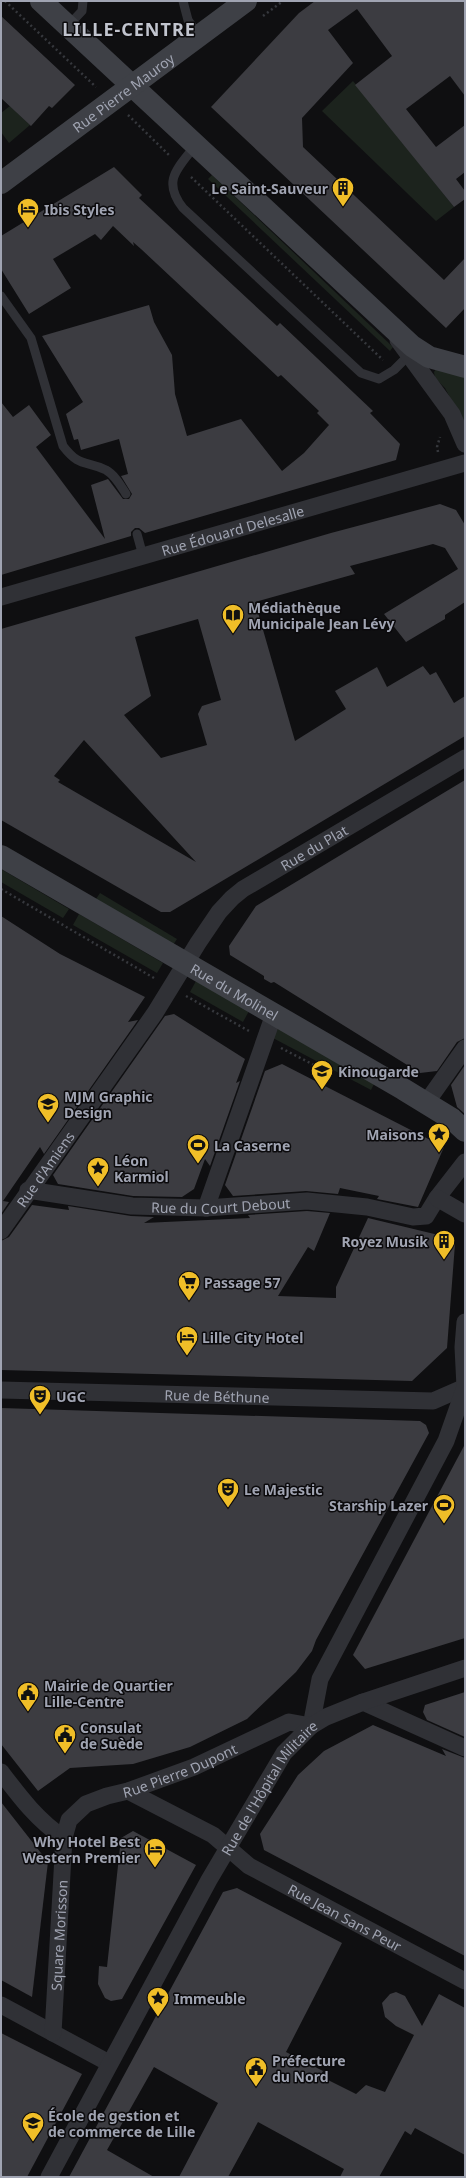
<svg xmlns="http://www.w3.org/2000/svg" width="466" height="2178" viewBox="0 0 466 2178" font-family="'Noto Sans',sans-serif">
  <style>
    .green { fill: #1c231d }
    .building { fill: #3c3c41; fill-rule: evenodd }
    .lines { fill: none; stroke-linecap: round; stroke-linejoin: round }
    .path { stroke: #36383d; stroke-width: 2.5; stroke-dasharray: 2 3; stroke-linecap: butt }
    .lane { stroke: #303136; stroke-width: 9 }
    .street { stroke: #303136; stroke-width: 17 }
    .secondary { stroke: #3e4046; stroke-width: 22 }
    .labels { text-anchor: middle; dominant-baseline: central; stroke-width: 3; stroke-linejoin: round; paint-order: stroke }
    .street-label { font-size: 14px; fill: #a0a4b2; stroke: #0b0a0c }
    .poi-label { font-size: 14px; font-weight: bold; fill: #a0a4b2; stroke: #0b0a0c; text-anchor: start }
    .district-label { font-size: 18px; font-weight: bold; letter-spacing: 1px; fill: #c1c4ce; stroke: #0b0a0c }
  </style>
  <rect width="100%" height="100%" fill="#0f0f11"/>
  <!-- green -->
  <g class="green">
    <polygon points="353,81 454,207 436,221 322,111"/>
    <polygon points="10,106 30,125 9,143 1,132 1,113"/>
    <polygon points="212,175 393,347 390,351 208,179"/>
    <polygon points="436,369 465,374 465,420 462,421 445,388 435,378 434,372"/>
    <polygon points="1,869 69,909 63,918 1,882"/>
    <polygon points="100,893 177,939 173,945 96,899"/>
    <polygon points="79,914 163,963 157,973 73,925"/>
    <polygon points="196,981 249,1011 243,1022 190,992"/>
    <polygon points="277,1027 374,1084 371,1090 271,1037"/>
  </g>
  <!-- building -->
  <g class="building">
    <polygon points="315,1 465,1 465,96 450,76 406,109 436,147 465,125 465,172 456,179 465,191 465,199 454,207 355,85 392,56 357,9 328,30 353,63 302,118 303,147 444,280 465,258 465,308 446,328 211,107 299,13"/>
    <polygon points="1,16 75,85 52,108 49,106 31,126 1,98"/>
    <polygon points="114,167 142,195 139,198 277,326 280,323 373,411 370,413 400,444 396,460 145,533 139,528 135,528 131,532 131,536 1,575 1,402 13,417 29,405 51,435 36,447 105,539 91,485 108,479 123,499 129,499 132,494 121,476 128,474 119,439 81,450 78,439 74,440 66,414 83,402 42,336 149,305 154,322 172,355 175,394 187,436 241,419 282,471 304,453 329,425 317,413 319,411 281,375 278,377 141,249 133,242 134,246 113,226 101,240 95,234 53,259 71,288 29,314 1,269 1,236"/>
    <path d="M440,504L456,510L465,525V602L445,615V619L406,642L384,614L458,569L445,548L433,544L350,566L355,574L255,602L295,741L346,709L335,691L377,667L387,687L423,666L430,675L436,672L454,703L465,696V736L170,912H161L1,820V629L331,533ZM198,619L221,700L202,706L198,714L207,745L161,758L124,715L151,696L135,637ZM84,740L196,862L58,782L60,780L54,776Z"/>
    <polygon points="465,780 465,1038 457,1042 437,1071 420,1073 274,982 271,983 264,979 264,976 230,955 229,946 256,906"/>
    <polygon points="1,916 60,954 145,997 128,1022 138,1020 44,1154 40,1147 3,1201 9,1202 1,1214"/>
    <polygon points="174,1014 245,1059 236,1083 240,1081 210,1166 205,1159 194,1189 182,1197 133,1196 58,1184 53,1175 165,1016"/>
    <polygon points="282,1064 444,1147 418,1207 377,1199 379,1196 340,1188 338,1194 306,1191 233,1196 225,1185 265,1071"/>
    <polygon points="465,1065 465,1114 457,1107 451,1085"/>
    <polygon points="32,1205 69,1210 68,1206 131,1216 154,1217 144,1223 250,1218 248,1215 307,1211 330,1213 314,1251 308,1247 278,1296 336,1298 336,1287 368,1218 451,1238 455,1244 447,1348 412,1381 1,1370 1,1241 9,1237"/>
    <polygon points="1,1408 420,1421 426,1425 429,1433 316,1640 312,1651 296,1672 247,1719 190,1747 133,1764 70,1768 38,1791 1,1744"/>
    <polygon points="465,1444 465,1638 365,1669 353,1655"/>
    <polygon points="465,1692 465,1737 427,1720 423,1712 425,1705"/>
    <polygon points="373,1725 446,1756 442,1749 465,1758 465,1956 264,1850 260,1834 298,1775 324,1751"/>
    <polygon points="1,1802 48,1862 32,1997 1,1980"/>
    <polygon points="133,1831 196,1865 122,1999 111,2001 105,1998 98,1984 99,1966 107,1967 121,1838"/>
    <polygon points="237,1888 342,1943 286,2052 323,2071 320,2076 356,2094 366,2085 385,2092 414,2035 396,2026 385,2017 382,2003 390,1994 396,1992 405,1996 422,2026 439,1994 465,2008 465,2155 415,2128 411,2135 405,2131 379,2177 340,2177 344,2169 258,2122 228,2177 179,2177 218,2103 154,2067 107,2150 154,2177 69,2177 223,1892"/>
    <polygon points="1,2033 82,2074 27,2177 1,2177"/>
  </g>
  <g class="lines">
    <!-- path -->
    <g class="path">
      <polyline points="5,1 96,87"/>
      <polyline points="263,16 283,1"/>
      <polyline points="128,115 169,155"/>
      <polyline points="191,177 383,360"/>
      <polyline points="438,452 437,447 440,437"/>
      <polyline points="1,889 154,978"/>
      <polyline points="186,996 249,1031"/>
      <polyline points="281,1048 314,1065"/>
    </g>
    <!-- lane -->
    <g class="lane">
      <polyline points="183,1 188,20 199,36"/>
      <polyline points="68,26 82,11 83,1"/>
      <path d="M195,146C177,169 162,181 183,208L361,373L379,379L394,370L409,355"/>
      <path d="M1,296L31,338L63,446C80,468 85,460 106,470C115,475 121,486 126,494"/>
      <polyline points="137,534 143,556"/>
    </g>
    <!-- street -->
    <g class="street">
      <polyline points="398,340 452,414 465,444"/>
      <path id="s1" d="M1,597L465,463"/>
      <polyline points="426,1103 465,1048"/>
      <path id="s2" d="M28,1190L132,1206L206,1208L307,1201L367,1207L413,1217L426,1216L437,1198L465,1162"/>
      <polyline points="437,1198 465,1214"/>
      <polyline points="206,1208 274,1014"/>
      <path id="s3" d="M1,1231L155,1013L198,943L219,912L232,898L243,889L465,758"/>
      <path id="s4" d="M1,1390L433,1401L465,1387"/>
      <polyline points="363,1702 465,1748"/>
      <polyline points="311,1726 320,1679 446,1441 465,1387 463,1347 465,1322"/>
      <path d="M1,1772C20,1797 38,1821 64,1838"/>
      <path id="s5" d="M128,1791L213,1835L249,1866L465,1981"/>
      <polyline points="1,2005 109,2063"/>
      <path id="s6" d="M53,2033L64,1838L69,1820L86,1804L107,1796L128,1791L194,1767L289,1722L311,1726"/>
      <path id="s7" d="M49,2177L209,1880L284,1753L311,1726L326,1717L363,1702L465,1668"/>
    </g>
    <!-- secondary -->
    <g class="secondary">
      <polyline points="41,1 412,346 429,357 465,367"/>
      <path id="s8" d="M1,183C82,122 165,62 246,1"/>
      <path id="s9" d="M1,856L403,1089L452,1119L465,1131"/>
    </g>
  </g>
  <!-- icons -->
  <defs>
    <g id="building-pin" transform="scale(1.15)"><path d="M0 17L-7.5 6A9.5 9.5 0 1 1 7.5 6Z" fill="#f0be28" stroke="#0b0a0c"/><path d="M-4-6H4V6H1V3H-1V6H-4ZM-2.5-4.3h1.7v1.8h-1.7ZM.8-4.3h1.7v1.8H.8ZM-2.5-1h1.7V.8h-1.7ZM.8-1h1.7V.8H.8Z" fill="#111"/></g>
    <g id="hotel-pin" transform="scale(1.15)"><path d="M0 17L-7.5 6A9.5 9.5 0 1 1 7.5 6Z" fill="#f0be28" stroke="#0b0a0c"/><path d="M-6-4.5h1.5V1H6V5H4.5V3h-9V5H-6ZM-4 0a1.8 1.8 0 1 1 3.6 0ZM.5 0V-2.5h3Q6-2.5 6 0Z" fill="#111"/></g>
    <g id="library-pin" transform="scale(1.15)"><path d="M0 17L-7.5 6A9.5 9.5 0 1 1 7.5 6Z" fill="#f0be28" stroke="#0b0a0c"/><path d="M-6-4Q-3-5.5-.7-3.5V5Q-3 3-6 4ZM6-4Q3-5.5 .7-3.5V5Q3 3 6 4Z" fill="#111"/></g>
    <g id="school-pin" transform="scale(1.15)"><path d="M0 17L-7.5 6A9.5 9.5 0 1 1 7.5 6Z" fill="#f0be28" stroke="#0b0a0c"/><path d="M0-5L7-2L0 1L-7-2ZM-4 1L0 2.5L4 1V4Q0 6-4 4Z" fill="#111"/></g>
    <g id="university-pin" transform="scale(1.15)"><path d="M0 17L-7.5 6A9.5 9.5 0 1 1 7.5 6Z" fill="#f0be28" stroke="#0b0a0c"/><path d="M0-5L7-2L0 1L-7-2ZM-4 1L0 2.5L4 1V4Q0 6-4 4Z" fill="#111"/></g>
    <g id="sight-pin" transform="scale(1.15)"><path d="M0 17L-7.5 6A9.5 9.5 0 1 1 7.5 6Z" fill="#f0be28" stroke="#0b0a0c"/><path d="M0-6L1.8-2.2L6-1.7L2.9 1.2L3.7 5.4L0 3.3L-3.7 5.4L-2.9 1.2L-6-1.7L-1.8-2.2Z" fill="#111"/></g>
    <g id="stadium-pin" transform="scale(1.15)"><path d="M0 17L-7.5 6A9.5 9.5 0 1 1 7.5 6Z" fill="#f0be28" stroke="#0b0a0c"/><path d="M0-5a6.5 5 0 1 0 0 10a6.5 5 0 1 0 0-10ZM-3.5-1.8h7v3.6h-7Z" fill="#111"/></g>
    <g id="supermarket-pin" transform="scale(1.15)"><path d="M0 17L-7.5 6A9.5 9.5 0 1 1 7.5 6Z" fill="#f0be28" stroke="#0b0a0c"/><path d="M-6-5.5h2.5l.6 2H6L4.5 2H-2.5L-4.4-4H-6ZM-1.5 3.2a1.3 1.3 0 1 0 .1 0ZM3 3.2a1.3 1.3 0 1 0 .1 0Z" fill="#111"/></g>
    <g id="theatre-pin" transform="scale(1.15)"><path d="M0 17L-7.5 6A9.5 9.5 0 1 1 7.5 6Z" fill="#f0be28" stroke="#0b0a0c"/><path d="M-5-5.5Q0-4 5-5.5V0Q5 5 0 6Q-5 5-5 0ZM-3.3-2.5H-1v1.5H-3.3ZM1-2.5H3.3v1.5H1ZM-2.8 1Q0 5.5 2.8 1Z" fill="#111"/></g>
    <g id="civic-pin" transform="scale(1.15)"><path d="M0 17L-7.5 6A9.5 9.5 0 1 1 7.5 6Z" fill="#f0be28" stroke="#0b0a0c"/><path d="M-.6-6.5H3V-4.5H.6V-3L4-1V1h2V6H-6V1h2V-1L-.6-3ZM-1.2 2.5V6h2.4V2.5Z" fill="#111"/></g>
  </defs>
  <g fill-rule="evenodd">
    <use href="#building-pin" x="343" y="188"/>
    <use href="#hotel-pin" x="28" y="209"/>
    <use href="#library-pin" x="233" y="615"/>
    <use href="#school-pin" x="322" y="1071"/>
    <use href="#university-pin" x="48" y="1104"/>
    <use href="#sight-pin" x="439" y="1134"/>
    <use href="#stadium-pin" x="198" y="1145"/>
    <use href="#sight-pin" x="98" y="1168"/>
    <use href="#building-pin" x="444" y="1241"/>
    <use href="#supermarket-pin" x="189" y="1282"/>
    <use href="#hotel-pin" x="187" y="1337"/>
    <use href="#theatre-pin" x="40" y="1396"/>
    <use href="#theatre-pin" x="228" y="1489"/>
    <use href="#stadium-pin" x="444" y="1505"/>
    <use href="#civic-pin" x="28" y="1693"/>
    <use href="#civic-pin" x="65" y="1735"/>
    <use href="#hotel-pin" x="155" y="1849"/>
    <use href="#sight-pin" x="158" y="1998"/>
    <use href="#civic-pin" x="256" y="2068"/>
    <use href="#university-pin" x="33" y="2123"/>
  </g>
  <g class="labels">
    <!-- street labels -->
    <g class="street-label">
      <text stroke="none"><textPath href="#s8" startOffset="152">Rue Pierre Mauroy</textPath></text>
      <text stroke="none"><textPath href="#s1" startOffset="241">Rue Édouard Delesalle</textPath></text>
      <text stroke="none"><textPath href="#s3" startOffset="502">Rue du Plat</textPath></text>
      <text stroke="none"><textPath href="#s9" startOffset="270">Rue du Molinel</textPath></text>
      <text stroke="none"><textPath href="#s3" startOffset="76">Rue d'Amiens</textPath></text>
      <text stroke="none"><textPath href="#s2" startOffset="194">Rue du Court Debout</textPath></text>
      <text stroke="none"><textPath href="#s4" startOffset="216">Rue de Béthune</textPath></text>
      <text stroke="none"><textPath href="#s6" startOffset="337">Rue Pierre Dupont</textPath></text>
      <text stroke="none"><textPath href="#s7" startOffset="448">Rue de l'Hôpital Militaire</textPath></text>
      <text stroke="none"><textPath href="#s5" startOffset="252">Rue Jean Sans Peur</textPath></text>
      <text stroke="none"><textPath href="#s6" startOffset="98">Square Morisson</textPath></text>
    </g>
    <!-- poi labels -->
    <g class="poi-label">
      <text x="328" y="188" text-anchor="end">Le Saint-Sauveur</text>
      <text x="44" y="209">Ibis Styles</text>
      <text x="248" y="607">Médiathèque<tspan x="248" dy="16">Municipale Jean Lévy</tspan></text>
      <text x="338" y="1071">Kinougarde</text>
      <text x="64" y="1096">MJM Graphic<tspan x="64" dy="16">Design</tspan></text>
      <text x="424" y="1134" text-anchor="end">Maisons</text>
      <text x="214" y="1145">La Caserne</text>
      <text x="114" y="1160">Léon<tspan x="114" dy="16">Karmiol</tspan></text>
      <text x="428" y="1241" text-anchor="end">Royez Musik</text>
      <text x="204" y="1282">Passage 57</text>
      <text x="202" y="1337">Lille City Hotel</text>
      <text x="56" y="1396">UGC</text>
      <text x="244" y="1489">Le Majestic</text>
      <text x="428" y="1505" text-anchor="end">Starship Lazer</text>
      <text x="44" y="1685">Mairie de Quartier<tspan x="44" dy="16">Lille-Centre</tspan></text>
      <text x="80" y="1727">Consulat<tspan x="80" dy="16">de Suède</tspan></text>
      <text x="140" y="1841" text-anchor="end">Why Hotel Best<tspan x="140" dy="16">Western Premier</tspan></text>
      <text x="174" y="1998">Immeuble</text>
      <text x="272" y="2060">Préfecture<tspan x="272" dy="16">du Nord</tspan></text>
      <text x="48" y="2115">École de gestion et<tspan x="48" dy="16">de commerce de Lille</tspan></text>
    </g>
    <!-- district labels -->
    <g class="district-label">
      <text x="129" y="29">LILLE-CENTRE</text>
    </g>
  </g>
  <!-- border -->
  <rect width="466" height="2178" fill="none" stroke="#a0a4b2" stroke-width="4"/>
</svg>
